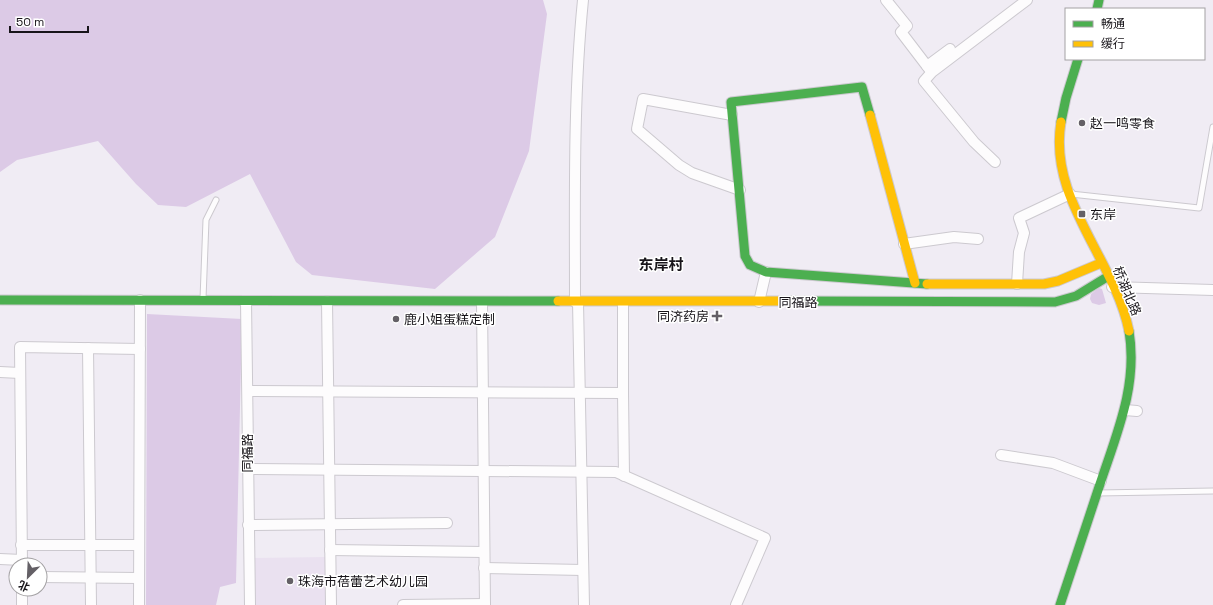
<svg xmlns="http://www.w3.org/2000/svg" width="1213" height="605" viewBox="0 0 1213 605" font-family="'Space Grotesk','Noto Sans SC',sans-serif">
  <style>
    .built { fill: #eae1f0 }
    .green { fill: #dccae6 }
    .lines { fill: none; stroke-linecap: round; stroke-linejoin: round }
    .lane-casing { stroke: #ccc9cf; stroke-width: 7 }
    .street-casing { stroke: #ccc9cf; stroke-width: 12 }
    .fast-casing { stroke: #ccc9cf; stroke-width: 11 }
    .slow-casing { stroke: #ccc9cf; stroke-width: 11 }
    .lane { stroke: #fdfcfd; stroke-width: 5 }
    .street { stroke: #fdfcfd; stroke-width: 10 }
    .fast { stroke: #4caf50; stroke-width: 9 }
    .slow { stroke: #ffc107; stroke-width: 9 }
    .poi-dot { fill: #646066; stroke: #fff; stroke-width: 1.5 }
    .labels { text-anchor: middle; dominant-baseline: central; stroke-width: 3; stroke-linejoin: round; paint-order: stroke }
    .poi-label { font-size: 13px; fill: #18151a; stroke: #fff; text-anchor: start }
    .street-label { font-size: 13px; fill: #18151a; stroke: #fff }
    .quarter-label { font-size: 15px; font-weight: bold; fill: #18151a; stroke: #fff }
  </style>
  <rect width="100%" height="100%" fill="#f0ecf4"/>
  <!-- built -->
  <polygon class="built" points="326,557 327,605 255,605 253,558"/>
  <!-- green -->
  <g class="green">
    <polygon points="0,0 543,0 547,14 529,151 495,237 435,289 312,275 296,262 250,174 186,207 158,205 136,184 98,141 17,160 0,172"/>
    <polygon points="1099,288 1102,289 1106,303 1099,305 1092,303 1090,299 1091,294"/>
    <polygon points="147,314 242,319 236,583 220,587 216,605 146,605"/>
  </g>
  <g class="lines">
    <!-- lane casing -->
    <g class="lane-casing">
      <g id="lane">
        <polyline points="1071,194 1199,208 1213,127"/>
        <polyline points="203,299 206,220 216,200"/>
        <polyline points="1098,493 1213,491"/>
      </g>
    </g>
    <!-- street casing -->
    <g class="street-casing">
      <g id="street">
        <polyline points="886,0 907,26 901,32 930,70"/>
        <polyline points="927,66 950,49"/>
        <polyline points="732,115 643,99 637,129 679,165 692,173 740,190"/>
        <polyline points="995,162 974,142 924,81 932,72 1027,0"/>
        <polyline points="904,244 954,237 978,239"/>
        <polyline points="1017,284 1019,252 1024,233 1019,218 1070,194"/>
        <polyline points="1112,287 1213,290"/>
        <polyline points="246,301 250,605"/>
        <polyline points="327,301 331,605"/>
        <polyline points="482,302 485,605"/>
        <path d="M575,302C575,201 573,100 583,0"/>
        <polyline points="578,302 584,605"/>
        <polyline points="759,302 766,272"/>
        <polyline points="88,348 91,605"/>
        <polyline points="0,372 20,373"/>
        <polyline points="248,391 623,393 623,302"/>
        <polyline points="623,393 624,476"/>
        <polyline points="1125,410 1137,411"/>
        <polyline points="1001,455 1053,463 1101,481"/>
        <polyline points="247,469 616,472 765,538 736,605"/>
        <polyline points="248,525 447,523"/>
        <polyline points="21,545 139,545"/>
        <polyline points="330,550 484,552"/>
        <polyline points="0,559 22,560"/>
        <polyline points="22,565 20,347 140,349"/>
        <polyline points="484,568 583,570"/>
        <polyline points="40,577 138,578"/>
        <polyline points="22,589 22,605"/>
        <polyline points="139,605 140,300"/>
        <polyline points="403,605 485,604"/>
      </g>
    </g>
    <!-- fast casing -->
    <g class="fast-casing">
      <g id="fast">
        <polyline points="1097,9 1099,0"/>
        <polyline points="870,115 862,87 731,102 745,256 750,265 766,272 927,284"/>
        <polyline points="1061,122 1066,98 1078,59"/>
        <polyline points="0,300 558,301"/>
        <polyline points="791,301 1055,302 1076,296 1107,277"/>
        <path d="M1060,605C1073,565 1087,524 1100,484C1117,433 1138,385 1129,331"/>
      </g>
    </g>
    <!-- slow casing -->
    <g class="slow-casing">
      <g id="slow">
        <polyline points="870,115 915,283"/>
        <path d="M1061,122C1048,200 1114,258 1129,331"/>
        <polyline points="927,284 1044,284 1058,281 1101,263"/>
        <polyline points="558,301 791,301"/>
      </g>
    </g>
    <!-- lane -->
    <use href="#lane" class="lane"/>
    <!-- street -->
    <use href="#street" class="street"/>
    <!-- fast -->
    <use href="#fast" class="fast"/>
    <!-- slow -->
    <use href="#slow" class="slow"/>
  </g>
  <!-- markers -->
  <g class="poi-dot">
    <circle cx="1082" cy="123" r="4"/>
    <rect x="1078" y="210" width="8" height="8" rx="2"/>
    <path d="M715 310h4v4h4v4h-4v4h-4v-4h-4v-4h4z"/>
    <circle cx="396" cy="319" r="4"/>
    <circle cx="290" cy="581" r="4"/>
  </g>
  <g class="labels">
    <!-- poi labels -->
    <g class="poi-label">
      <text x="1090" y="123">赵一鸣零食</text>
      <text x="1090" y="214">东岸</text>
      <text x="709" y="316" text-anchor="end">同济药房</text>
      <text x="404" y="319">鹿小姐蛋糕定制</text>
      <text x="298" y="581">珠海市蓓蕾艺术幼儿园</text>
    </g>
    <!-- street labels -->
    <g class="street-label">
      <text transform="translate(1127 291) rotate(67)">桥湖北路</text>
      <text x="798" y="302">同福路</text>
      <text transform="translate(247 453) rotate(-90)">同福路</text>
    </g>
    <!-- quarter labels -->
    <g class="quarter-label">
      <text x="661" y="264">东岸村</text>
    </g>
  </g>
  <!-- legend -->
  <rect x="1065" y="8" width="140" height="52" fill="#ffffff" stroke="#a3a1a3"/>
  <rect x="1073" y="21" width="20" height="6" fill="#4caf50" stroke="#a3a1a3"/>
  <text x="1101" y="28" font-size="12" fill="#18151a">畅通</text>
  <rect x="1073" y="41" width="20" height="6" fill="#ffc107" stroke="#a3a1a3"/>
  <text x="1101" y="48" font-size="12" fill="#18151a">缓行</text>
  <!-- north arrow -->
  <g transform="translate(28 577) rotate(204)"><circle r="19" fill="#ffffff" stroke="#a3a1a3"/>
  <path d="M0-3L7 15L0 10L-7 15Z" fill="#646066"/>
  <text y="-6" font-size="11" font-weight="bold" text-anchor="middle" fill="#18151a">北</text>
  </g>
  <!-- scale -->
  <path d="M10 26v6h78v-6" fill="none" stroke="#18151a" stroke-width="2"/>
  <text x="16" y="26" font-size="12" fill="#18151a" stroke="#ffffff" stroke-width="3" paint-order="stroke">50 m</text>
</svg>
